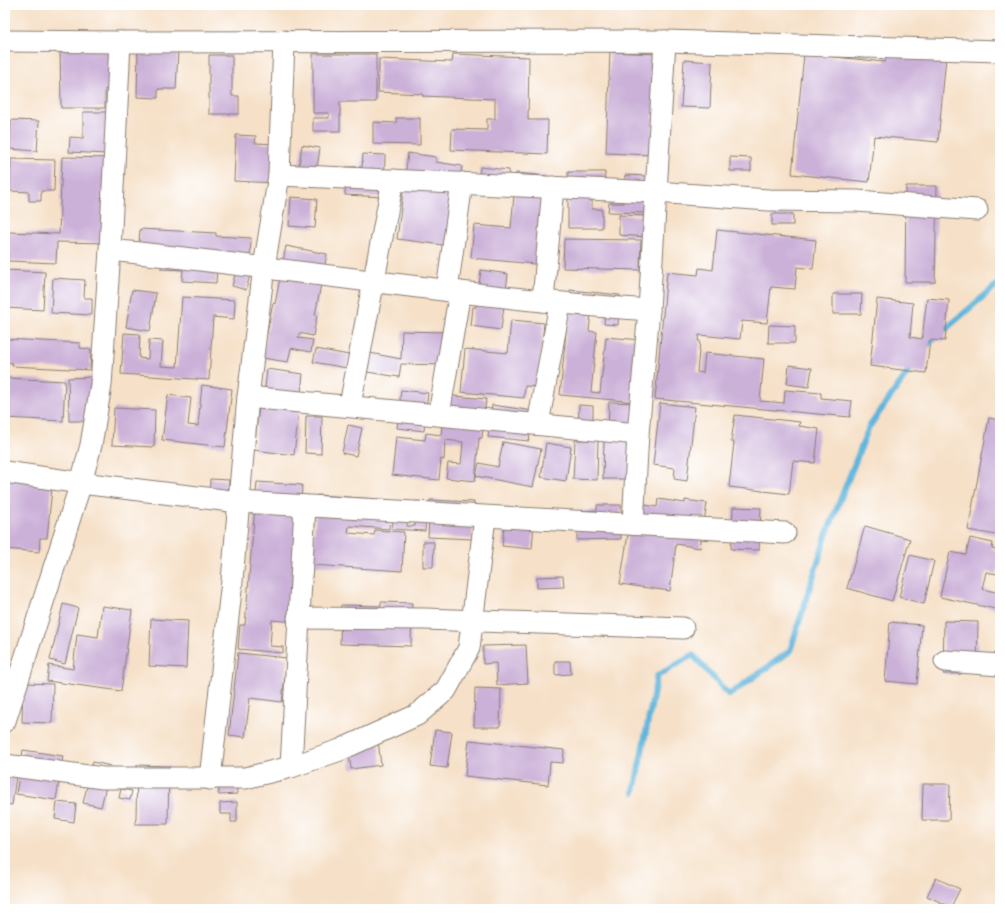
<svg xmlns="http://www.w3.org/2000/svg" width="1005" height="914" viewBox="0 0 1005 914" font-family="Vollkorn,serif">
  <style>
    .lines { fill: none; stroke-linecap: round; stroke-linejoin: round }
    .stream { stroke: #60b5dc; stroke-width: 6 }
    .building { fill: #cbb0d8 }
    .street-casing { stroke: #897e72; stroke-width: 23 }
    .street { stroke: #fff; stroke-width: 21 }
  </style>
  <rect width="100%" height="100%" fill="#fff"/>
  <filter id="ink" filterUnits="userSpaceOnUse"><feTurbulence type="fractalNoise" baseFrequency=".025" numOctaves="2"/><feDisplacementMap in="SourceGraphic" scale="8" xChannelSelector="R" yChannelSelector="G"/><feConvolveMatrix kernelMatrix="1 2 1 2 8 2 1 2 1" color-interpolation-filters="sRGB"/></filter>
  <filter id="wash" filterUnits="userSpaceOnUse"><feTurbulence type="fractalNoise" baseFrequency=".012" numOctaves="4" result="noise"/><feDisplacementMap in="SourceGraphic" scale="16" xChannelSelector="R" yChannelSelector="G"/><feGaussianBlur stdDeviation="0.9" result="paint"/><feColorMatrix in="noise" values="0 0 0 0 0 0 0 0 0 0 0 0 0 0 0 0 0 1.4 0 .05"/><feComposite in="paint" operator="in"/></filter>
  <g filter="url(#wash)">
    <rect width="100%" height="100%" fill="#f6e0c7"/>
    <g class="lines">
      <!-- stream -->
      <g class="stream">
        <polyline points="925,347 1000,282"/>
        <polyline points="634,792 657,676 693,655 729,695 790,651 826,536 869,427 913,365"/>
      </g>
    </g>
    <g id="blocks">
      <!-- building -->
      <g class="building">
        <polygon points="112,47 113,89 105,89 105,108 61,108 60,48"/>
        <polygon points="138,50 178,51 176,89 158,89 158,98 137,97"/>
        <polygon points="886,51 946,57 938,142 874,136 869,182 792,174 804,54 885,62"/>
        <polygon points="610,52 657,54 652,155 606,153"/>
        <polygon points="313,54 376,54 376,102 340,102 340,131 313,131 313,118 329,118 329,113 313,113"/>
        <polygon points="453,54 529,57 528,120 548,120 547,154 451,150 452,129 487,130 487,119 495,119 495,99 422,96 423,94 378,92 379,59 452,62"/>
        <polygon points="209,55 232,55 232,96 239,96 239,114 209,114"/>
        <polygon points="684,60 712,62 710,108 681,107"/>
        <polygon points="83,112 108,112 107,154 69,152 70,137 83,138"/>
        <polygon points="396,118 420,118 420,145 373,144 373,122 396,123"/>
        <polygon points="11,120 39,121 37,151 10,149"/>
        <polygon points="236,135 256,136 255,143 277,144 276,183 234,181"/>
        <polygon points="302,145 320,148 315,181 297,179"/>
        <polygon points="408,153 436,157 436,162 462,166 451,246 397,239"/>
        <polygon points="363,154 385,155 384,197 345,195 346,167 362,167"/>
        <polygon points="62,157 112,158 109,243 57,242 56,263 8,261 9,232 59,234"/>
        <polygon points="730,157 751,158 751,171 730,171"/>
        <polygon points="11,159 55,160 54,191 41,191 41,201 29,201 29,192 10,191"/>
        <polygon points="480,167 509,170 507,191 478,189"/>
        <polygon points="568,172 605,172 604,191 592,191 592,209 602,209 602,228 568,228"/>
        <polygon points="516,173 547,176 543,230 545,265 471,258 474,225 511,228"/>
        <polygon points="625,175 647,176 646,213 608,212 609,203 624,203"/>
        <polygon points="906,186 937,186 935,282 905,282"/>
        <polygon points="291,197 317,199 315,228 289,226"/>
        <rect x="772" y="214" width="21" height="11"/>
        <polygon points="619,215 648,216 647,237 619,235"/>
        <polygon points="140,229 216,233 216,236 251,238 250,260 218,258 216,283 182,281 183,270 161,269 162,257 138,256"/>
        <polygon points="717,230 816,240 813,269 797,267 795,289 771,287 767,323 742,321 740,339 699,335 698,341 700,341 697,372 703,373 705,353 764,359 760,401 784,403 785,390 821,393 821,398 852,401 850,417 655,399 667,272 698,275 699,268 713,270"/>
        <polygon points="564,239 641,240 640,270 563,268"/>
        <polygon points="286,246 327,254 315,315 317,315 313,336 299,333 298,338 313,340 311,352 291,348 288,362 262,358 273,303 275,304"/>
        <polygon points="238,263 252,267 246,290 232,286"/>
        <polygon points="6,270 45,272 43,310 5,308"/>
        <polygon points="481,270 508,274 501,330 471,326 473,307 476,307"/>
        <polygon points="53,278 85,280 84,298 92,298 92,315 51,313"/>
        <polygon points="132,290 156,293 150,331 126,327"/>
        <polygon points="570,290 620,295 618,325 604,324 605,313 591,312 589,331 597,332 591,392 600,393 606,337 642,340 636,402 560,395"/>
        <polygon points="833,294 862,294 861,314 833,314"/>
        <polygon points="182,297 235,300 234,319 213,317 209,380 121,374 124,333 140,334 139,358 148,359 149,340 163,341 161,366 177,367"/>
        <polygon points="927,298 949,300 945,341 930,340 926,373 870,366 877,299 913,303 910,337 922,339"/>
        <polygon points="511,320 544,323 538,387 525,386 524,398 461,392 465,349 508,353"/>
        <polygon points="769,325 795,326 795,343 768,343"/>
        <polygon points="402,331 446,332 445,365 401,364 399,377 367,372 370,353 401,359"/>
        <polygon points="5,339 80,343 80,348 91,349 90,370 12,366 13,363 5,362"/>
        <polygon points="316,349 349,355 347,368 313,362"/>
        <polygon points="789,365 812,368 809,387 787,384"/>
        <polygon points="267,369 303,374 294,455 254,450 259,406 263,407"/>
        <polygon points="92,377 94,421 69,421 68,378"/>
        <polygon points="5,378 65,381 63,421 5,418"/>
        <polygon points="202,385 232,389 225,447 162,440 168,395 191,398 188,425 198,426"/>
        <polygon points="401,390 428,393 424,431 397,428"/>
        <polygon points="445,395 486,399 482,438 479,438 475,481 446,478 448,463 461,464 463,442 445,440 444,460 441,459 439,480 392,475 396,437 425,440 426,433 441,435"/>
        <polygon points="609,402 639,403 637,437 608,435"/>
        <polygon points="660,403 695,407 687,481 674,479 675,468 653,465"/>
        <polygon points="492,405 534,411 529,441 488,437"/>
        <polygon points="579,405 593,406 593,433 578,433"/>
        <polygon points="114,408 155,410 154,447 112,445"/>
        <polygon points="735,415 800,422 799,426 819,429 815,463 793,461 789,494 729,487 734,442 731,442"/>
        <polygon points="306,416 322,416 321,454 305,453"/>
        <polygon points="989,418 1000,420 1000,519 996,535 968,530"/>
        <polygon points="348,425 362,428 356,456 342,453"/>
        <polygon points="575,440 598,440 597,480 573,479"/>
        <polygon points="604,441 634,441 633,479 603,479"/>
        <polygon points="503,442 541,449 533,487 476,476 479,463 498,467"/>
        <polygon points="546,443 571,447 566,481 541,477"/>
        <polygon points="5,465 54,469 47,538 40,538 39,552 5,549"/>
        <polygon points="210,479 229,480 228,503 209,503"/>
        <polygon points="257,482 302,485 295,622 272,620 270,646 283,647 283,653 238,649 240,625 245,625"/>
        <polygon points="317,495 391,500 389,529 349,526 348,533 374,535 375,530 404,532 402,571 312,565"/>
        <polygon points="658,499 685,503 685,500 707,503 700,548 676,544 670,591 620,584 633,503 657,507"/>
        <polygon points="430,500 474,502 472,539 428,537"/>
        <polygon points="416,501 427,502 425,531 392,529 394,505 408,506 407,526 415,526"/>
        <polygon points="597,505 621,505 621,539 577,540 577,511 597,510"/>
        <polygon points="506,507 534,524 532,549 502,546"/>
        <polygon points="733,507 761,508 759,550 731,549"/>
        <polygon points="865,526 910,539 892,601 847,588"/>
        <polygon points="970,538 993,543 992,549 1000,551 997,574 986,572 982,589 1000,593 1000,610 940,597 950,552 966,555"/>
        <polygon points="423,542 434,542 433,567 423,567"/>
        <polygon points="910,555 934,561 924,604 899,597"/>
        <polygon points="563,576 564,587 537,588 537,577"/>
        <polygon points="381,602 412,603 411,646 340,644 341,605 381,606"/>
        <polygon points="63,604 78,608 65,664 50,660"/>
        <polygon points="102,606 132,610 121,691 47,681 49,665 73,669 77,634 98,637"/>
        <polygon points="151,619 188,621 186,668 149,666"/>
        <polygon points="944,621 978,622 977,669 961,668 961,674 943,674"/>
        <polygon points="890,622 922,625 917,684 885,681"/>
        <polygon points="526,645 528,683 497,685 496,663 483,664 483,646"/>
        <polygon points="238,653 287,658 282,702 250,698 245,737 229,735"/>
        <polygon points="555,661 570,661 571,674 555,675"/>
        <polygon points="23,683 53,684 52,723 22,722"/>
        <polygon points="475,688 501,689 500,727 474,727"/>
        <polygon points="435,730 452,732 447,768 430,766"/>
        <polygon points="377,732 381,765 351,769 347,737"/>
        <polygon points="469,740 564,750 563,763 550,762 548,785 465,776"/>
        <polygon points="23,750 63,756 56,800 16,794"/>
        <polygon points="93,762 111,766 101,807 83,803"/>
        <polygon points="137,765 169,766 168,824 135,824 136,818"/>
        <polygon points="236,770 237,794 219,795 218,771"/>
        <polygon points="5,774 16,776 12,805 5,804"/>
        <polygon points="923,784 950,784 949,820 922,820"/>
        <polygon points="121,789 132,791 130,800 119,798"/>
        <polygon points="57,802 76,804 74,822 55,819"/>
        <polygon points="237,802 237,822 231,822 231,814 220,814 220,803"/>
        <polygon points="936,878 960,889 951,907 927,896"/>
      </g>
    </g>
  </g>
  <g filter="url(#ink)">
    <use href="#blocks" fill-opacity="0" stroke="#897e72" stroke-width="1"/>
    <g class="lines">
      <!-- street casing -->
      <g class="street-casing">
        <g id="street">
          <polyline points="5,41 120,42 665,41 1000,51"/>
          <polyline points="279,175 655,192 769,200 857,201 977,210"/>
          <path d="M110,250C290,268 469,298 649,310"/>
          <polyline points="447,290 462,183"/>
          <polyline points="543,301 553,187"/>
          <polyline points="248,397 638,434"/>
          <polyline points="350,405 393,180"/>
          <polyline points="439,414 460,292"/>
          <polyline points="538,424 560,304"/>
          <polyline points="5,472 81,483 239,502 785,533"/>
          <polyline points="633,524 638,434 649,310 665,41"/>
          <polyline points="298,618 425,619 683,628"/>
          <polyline points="945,661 1000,665"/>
          <polyline points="5,721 81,483 91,445 101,385 110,250 120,42"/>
          <polyline points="5,765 103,778 245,778 291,767 340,750 417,715 446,690 469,648 485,517"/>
          <polyline points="291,767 305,506"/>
          <polyline points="210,779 232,581 248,397 264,267 279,175 284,41"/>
        </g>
      </g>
      <!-- street -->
      <use href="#street" class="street"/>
    </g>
  </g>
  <!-- margin -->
  <rect width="1005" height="914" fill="none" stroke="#fff" stroke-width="20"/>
</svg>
